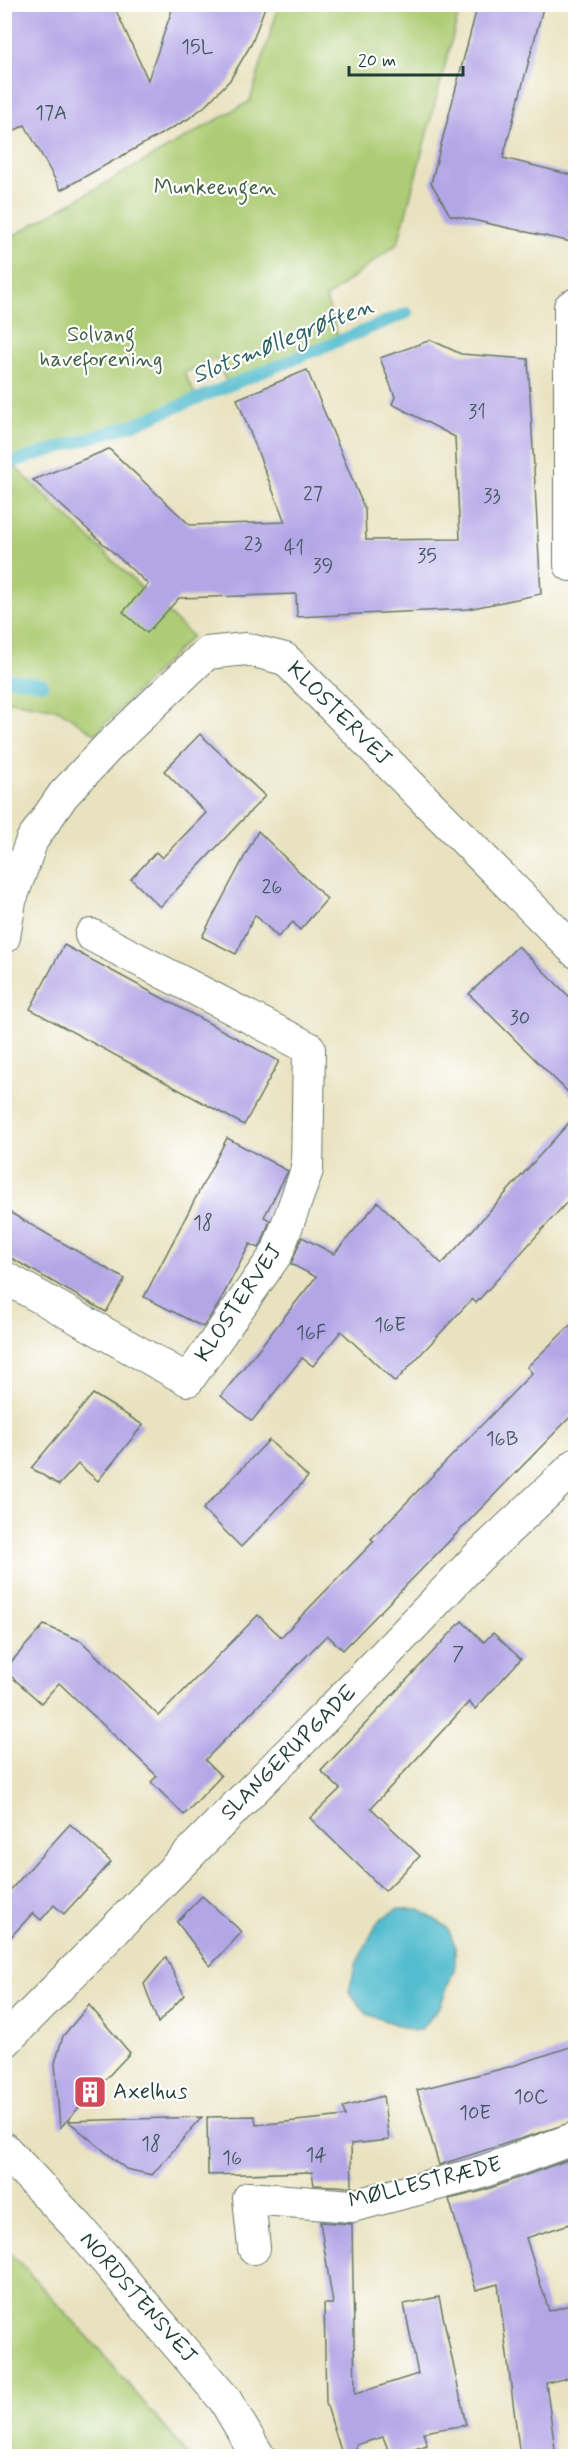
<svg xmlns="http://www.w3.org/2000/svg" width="580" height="2461" viewBox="0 0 580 2461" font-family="Mynerve,sans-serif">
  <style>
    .green { fill: #adcc74; stroke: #668454; stroke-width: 1.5 }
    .water { fill: #52bcce; stroke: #387c81; stroke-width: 1.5 }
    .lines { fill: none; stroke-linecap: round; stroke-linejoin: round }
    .stream { stroke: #52bcce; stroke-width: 12 }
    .building { fill: #b2a6e6 }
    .minor-casing { stroke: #667765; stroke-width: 34 }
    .tertiary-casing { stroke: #667765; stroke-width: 35 }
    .minor { stroke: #fff; stroke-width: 32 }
    .tertiary { stroke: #fff; stroke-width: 33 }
    .labels { text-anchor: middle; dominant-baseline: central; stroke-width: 4.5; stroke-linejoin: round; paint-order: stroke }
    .number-label { font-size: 20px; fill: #445760 }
    .park-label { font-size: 22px; fill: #426144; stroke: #fff }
    .street-label { font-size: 22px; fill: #1f3d34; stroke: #fff }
    .poi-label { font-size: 22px; fill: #1f3d34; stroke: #fff; text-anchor: start }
    .water-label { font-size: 24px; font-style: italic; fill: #2e6362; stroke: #fff }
  </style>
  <rect width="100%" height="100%" fill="#fff"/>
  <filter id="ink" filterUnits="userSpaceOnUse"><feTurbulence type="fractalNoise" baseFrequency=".0167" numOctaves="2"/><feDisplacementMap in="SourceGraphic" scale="12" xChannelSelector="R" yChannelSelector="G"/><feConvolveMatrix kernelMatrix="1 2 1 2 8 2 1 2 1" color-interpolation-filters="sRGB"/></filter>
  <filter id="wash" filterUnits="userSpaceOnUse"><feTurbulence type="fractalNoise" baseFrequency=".008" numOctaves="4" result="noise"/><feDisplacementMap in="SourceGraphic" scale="24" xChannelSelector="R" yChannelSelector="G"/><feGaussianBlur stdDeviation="1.35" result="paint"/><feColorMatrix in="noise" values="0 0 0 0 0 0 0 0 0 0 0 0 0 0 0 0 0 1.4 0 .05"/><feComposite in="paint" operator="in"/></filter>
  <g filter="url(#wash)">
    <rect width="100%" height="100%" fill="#e9e2c0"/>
    <!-- green -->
    <g class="green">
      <polygon points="279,5 461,5 398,243 326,298 339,341 228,386 216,359 184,373 198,399 135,424 11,463 192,636 95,734 58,709 5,700 4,241 250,101"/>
      <polygon points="4,2246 90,2339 189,2456 5,2456"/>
    </g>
    <!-- water -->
    <polygon class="water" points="397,1909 418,1909 447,1927 455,1945 455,1967 440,2006 421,2029 414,2031 367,2014 349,1991 356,1964 379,1920"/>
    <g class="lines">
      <!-- stream -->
      <g class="stream">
        <polyline points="4,465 135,424 407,313"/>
        <polyline points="4,678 43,684"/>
      </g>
    </g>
    <g id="blocks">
      <!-- building -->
      <g class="building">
        <polygon points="15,4 113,4 148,80 174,4 266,4 252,43 230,80 205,106 188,119 61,190 25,125 4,136 4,11"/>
        <polygon points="478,4 544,4 503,158 576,176 576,243 450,215 431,183"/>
        <polygon points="431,340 461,354 528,359 541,594 468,609 297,617 296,594 179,598 147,633 123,612 148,584 33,480 109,449 190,525 285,522 237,399 307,370 365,510 366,540 460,539 455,437 392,404 395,397 380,358"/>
        <polygon points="200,734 265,796 160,907 131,879 156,852 162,858 206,813 164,771"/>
        <polygon points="258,831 327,899 300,930 293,922 278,937 255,915 236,954 202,937"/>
        <polygon points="64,945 279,1061 244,1125 30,1009"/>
        <polygon points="518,946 576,1003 576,1100 469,994"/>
        <polygon points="576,1115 576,1192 476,1303 472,1299 395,1382 341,1331 313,1366 302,1358 252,1421 221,1396 316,1277 291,1264 302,1237 334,1254 378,1202 442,1264"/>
        <polygon points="227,1138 288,1171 264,1217 270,1220 261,1245 259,1248 250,1244 218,1305 203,1327 144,1297"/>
        <polygon points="4,1209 125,1279 106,1312 4,1254"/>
        <polygon points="576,1320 576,1411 343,1650 327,1635 205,1760 221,1776 184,1815 151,1782 157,1776 59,1683 41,1703 4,1670 44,1625 81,1641 159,1716 258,1615 281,1637 374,1541 371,1539 532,1373 527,1367"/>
        <polygon points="93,1394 143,1425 98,1481 78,1464 59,1485 31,1468"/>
        <polygon points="269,1440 308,1477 241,1547 203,1509"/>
        <polygon points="462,1621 484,1642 493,1633 521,1659 475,1709 469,1702 371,1808 420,1856 385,1891 310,1818 340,1789 321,1771"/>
        <polygon points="70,1824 111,1862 64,1914 54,1905 41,1920 33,1913 4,1944 4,1897"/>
        <polygon points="202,1896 242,1932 210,1966 177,1922"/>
        <polygon points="166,1957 184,1995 158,2023 144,1984"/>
        <polygon points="89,2005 130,2053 60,2128 55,2063 63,2036"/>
        <polygon points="576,2045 576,2121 439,2165 417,2090 509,2067"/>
        <polygon points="383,2096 389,2140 351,2144 352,2187 314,2185 312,2172 208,2175 207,2117 255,2116 256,2125 345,2116 343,2107"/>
        <polygon points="202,2117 152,2175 126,2169 68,2121"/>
        <polygon points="576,2157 576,2222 526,2238 549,2311 576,2303 576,2376 546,2383 556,2457 520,2457 498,2284 476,2290 449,2199 482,2191"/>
        <polygon points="320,2222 352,2224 355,2394 418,2374 404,2304 439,2297 466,2425 423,2432 427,2445 391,2457 383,2437 356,2445 356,2457 343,2457 326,2403 324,2304 333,2304"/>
      </g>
    </g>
  </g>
  <g filter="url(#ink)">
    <use href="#blocks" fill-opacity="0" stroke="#667765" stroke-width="1.5"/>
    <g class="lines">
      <!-- minor casing -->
      <g class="minor-casing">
        <g id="minor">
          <polyline points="570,565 570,307 576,304"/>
          <polyline points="4,937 10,901 32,840 63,795 109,746 207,653 246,649 285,659 576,952"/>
          <polyline points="4,1277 188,1380 277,1253 307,1170 309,1048 91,935"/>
          <polyline points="254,2248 249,2198 352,2206 476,2174 576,2138"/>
        </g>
      </g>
      <!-- tertiary casing -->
      <g class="tertiary-casing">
        <g id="tertiary">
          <polyline points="4,2042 360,1681 478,1557 576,1465"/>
          <polyline points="4,2149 77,2226 225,2400 258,2456"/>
        </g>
      </g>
      <!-- minor -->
      <use href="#minor" class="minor"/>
      <!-- tertiary -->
      <use href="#tertiary" class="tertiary"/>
    </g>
  </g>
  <!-- icons -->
  <defs>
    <g id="building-square" transform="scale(1.725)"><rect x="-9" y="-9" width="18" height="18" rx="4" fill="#d1495b" stroke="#fff"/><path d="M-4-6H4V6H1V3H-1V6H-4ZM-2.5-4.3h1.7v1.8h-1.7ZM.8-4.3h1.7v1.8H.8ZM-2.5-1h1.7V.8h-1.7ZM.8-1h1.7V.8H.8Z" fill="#fff"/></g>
  </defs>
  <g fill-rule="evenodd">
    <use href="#building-square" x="90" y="2092"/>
  </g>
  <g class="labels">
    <!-- number labels -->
    <g class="number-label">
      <text x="197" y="47">15L</text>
      <text x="51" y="113">17A</text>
      <text x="477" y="412">31</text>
      <text x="313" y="494">27</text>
      <text x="492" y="496">33</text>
      <text x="253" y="544">23</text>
      <text x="294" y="548">41</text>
      <text x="427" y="556">35</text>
      <text x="323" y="566">39</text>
      <text x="272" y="887">26</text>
      <text x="520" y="1018">30</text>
      <text x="203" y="1223">18</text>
      <text x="390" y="1325">16E</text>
      <text x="311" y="1333">16F</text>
      <text x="502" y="1439">16B</text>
      <text x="458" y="1654">7</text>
      <text x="531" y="2097">10C</text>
      <text x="475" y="2113">10E</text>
      <text x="151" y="2144">18</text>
      <text x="316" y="2155">14</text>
      <text x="232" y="2158">16</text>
    </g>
    <!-- park labels -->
    <g class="park-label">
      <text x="215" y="188">Munkeengen</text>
      <text x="101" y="335">Solvang<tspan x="101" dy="25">haveforening</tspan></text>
    </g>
    <!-- street labels -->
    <g class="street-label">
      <text transform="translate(339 714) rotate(45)">KLOSTERVEJ</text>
      <text transform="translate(239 1303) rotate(-56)">KLOSTERVEJ</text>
      <text transform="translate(289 1753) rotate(-45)">SLANGERUPGADE</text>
      <text transform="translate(425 2183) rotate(-14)">MØLLESTRÆDE</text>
      <text transform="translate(138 2298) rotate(49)">NORDSTENSVEJ</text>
    </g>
    <!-- poi labels -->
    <g class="poi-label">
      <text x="113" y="2092">Axelhus</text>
    </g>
    <!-- water labels -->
    <g class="water-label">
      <text transform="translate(283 341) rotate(-22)">Slotsmøllegrøften</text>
    </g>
  </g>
  <!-- margin -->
  <rect width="580" height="2461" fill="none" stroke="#fff" stroke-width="24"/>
  <!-- scale -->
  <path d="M349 66v9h114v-9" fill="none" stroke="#1f3d34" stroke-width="3"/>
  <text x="358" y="66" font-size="18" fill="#1f3d34" stroke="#ffffff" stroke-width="4.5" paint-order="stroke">20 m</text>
</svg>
